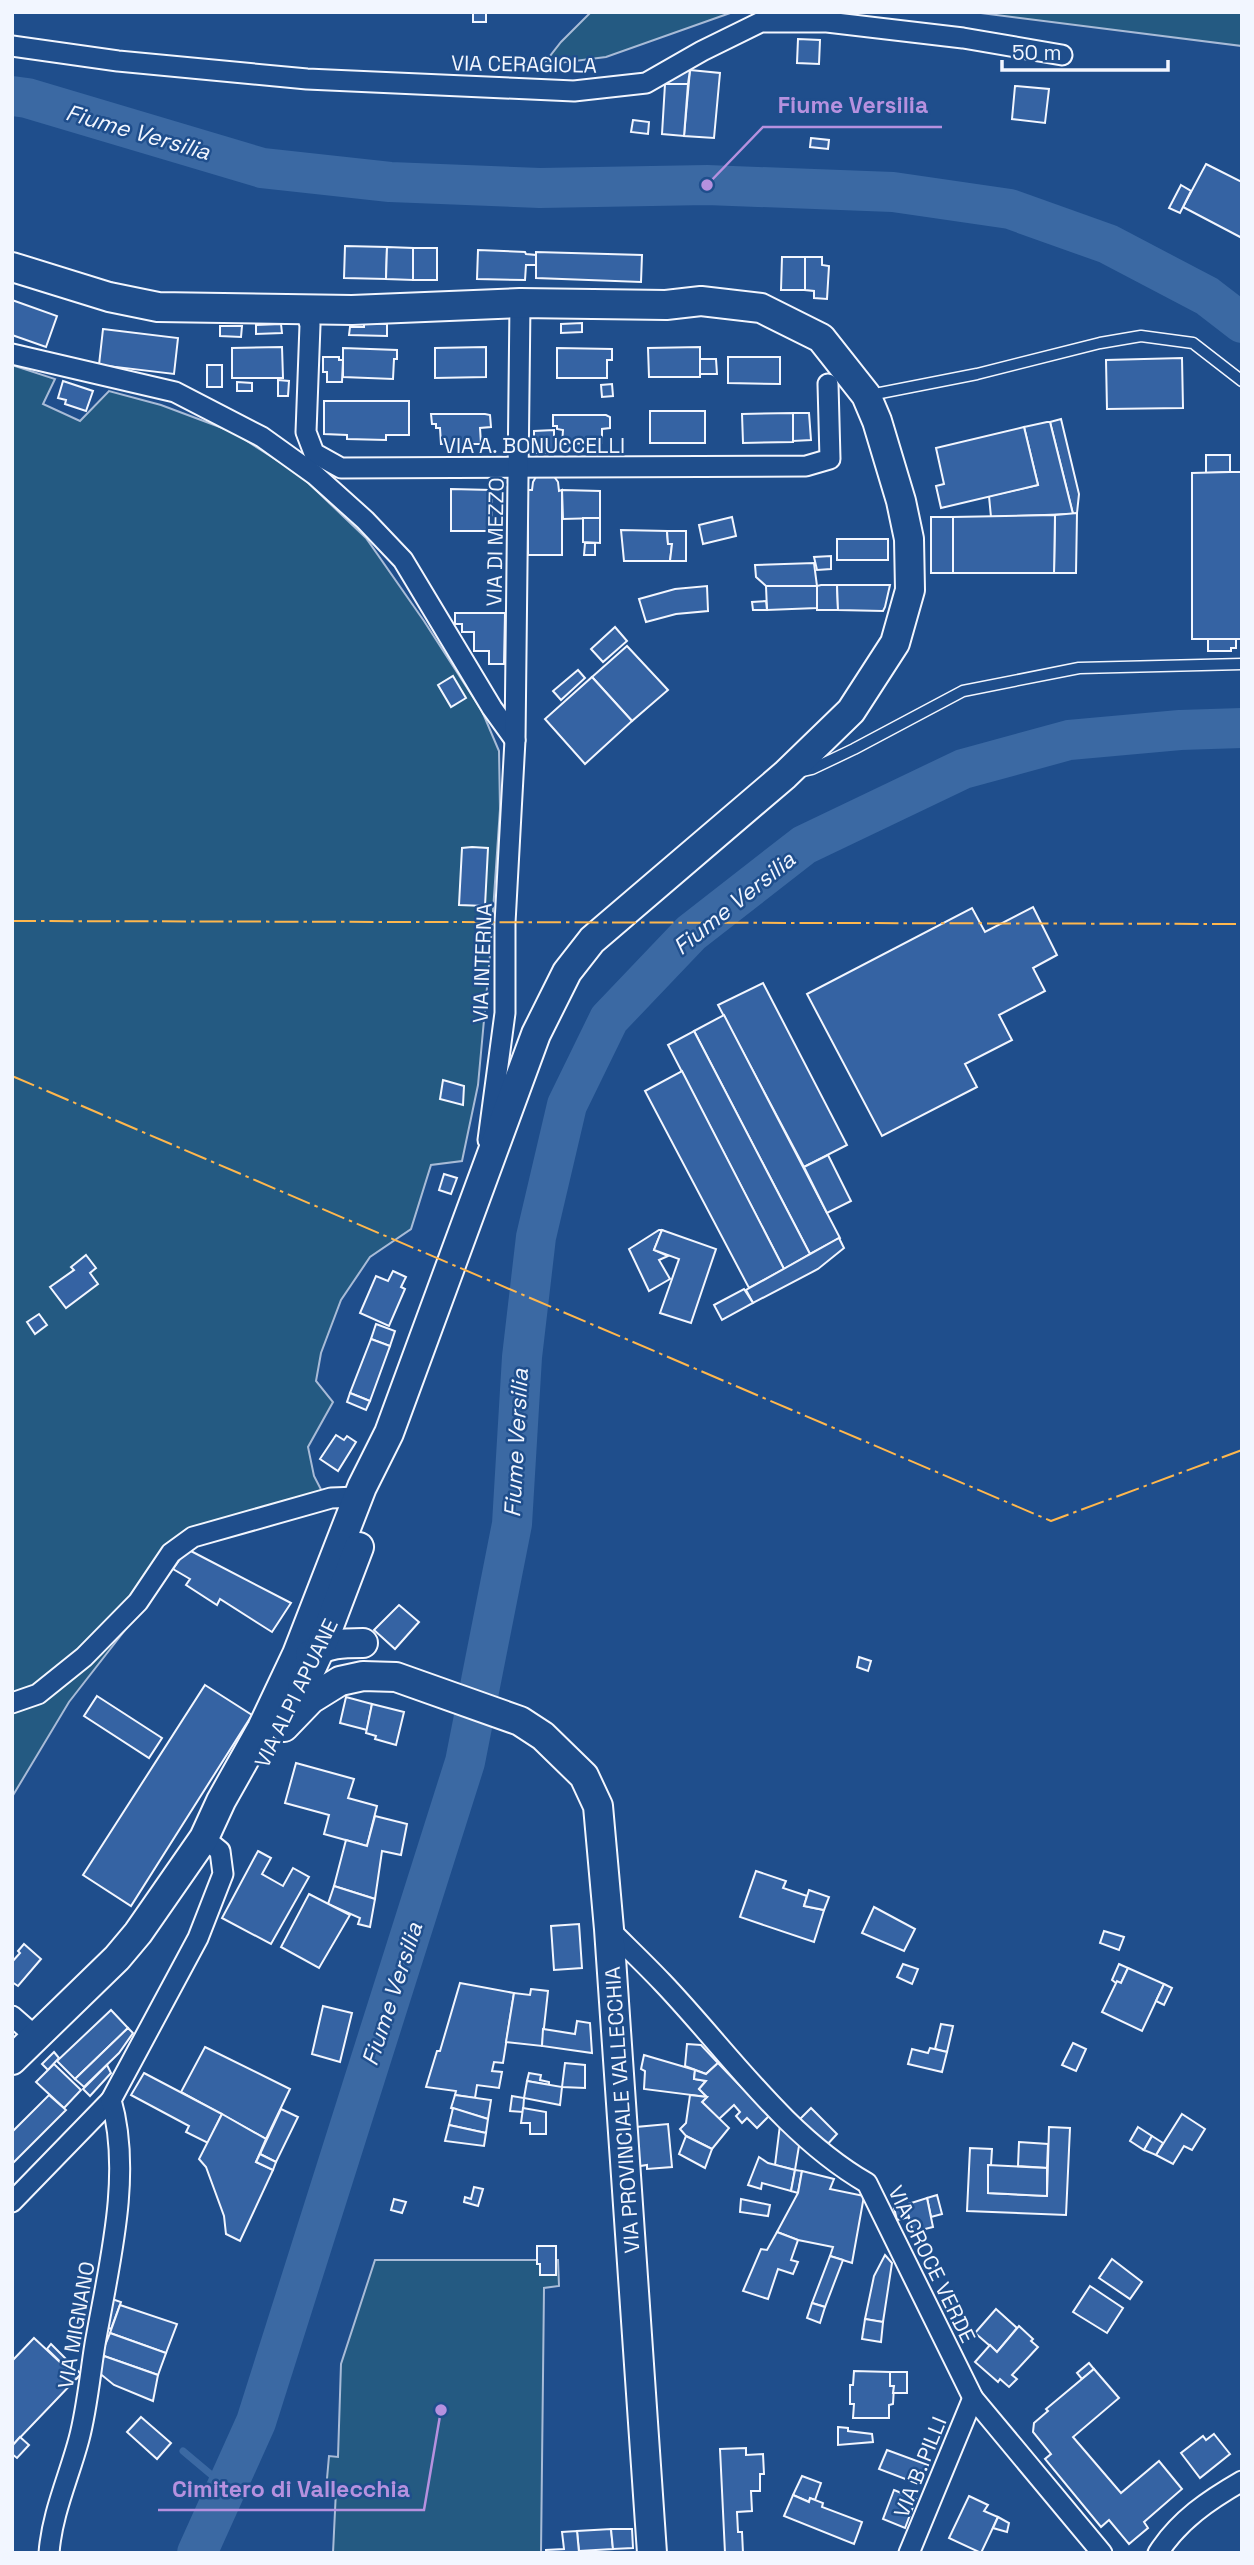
<svg xmlns="http://www.w3.org/2000/svg" width="1254" height="2565" viewBox="0 0 1254 2565" font-family="'Space Grotesk',sans-serif">
  <style>
    .green { fill: #245a82; stroke: #a8bbd7; stroke-width: 2 }
    .lines { fill: none; stroke-linecap: round; stroke-linejoin: round }
    .stream { stroke: #3b69a3; stroke-width: 7 }
    .river { stroke: #3b69a3; stroke-width: 40 }
    .building { fill: #3563a3; stroke: #f2f6ff; stroke-width: 2 }
    .service-casing { stroke: #f2f6ff; stroke-width: 13 }
    .minor-casing { stroke: #f2f6ff; stroke-width: 23 }
    .secondary-casing { stroke: #f2f6ff; stroke-width: 32 }
    .service { stroke: #1f4e8c; stroke-width: 10 }
    .minor { stroke: #1f4e8c; stroke-width: 19 }
    .secondary { stroke: #1f4e8c; stroke-width: 28 }
    .power { stroke: #ffb74d; stroke-width: 2; stroke-dasharray: 24 5 3.5 5; stroke-linecap: butt }
    .labels { text-anchor: middle; dominant-baseline: central; stroke-width: 5; stroke-linejoin: round; paint-order: stroke }
    .street-label { font-size: 21px; fill: #f2f6ff; stroke: #1f4e8c }
    .water-label { font-size: 23px; font-style: italic; fill: #f2f6ff; stroke: #1f4e8c }
    .leader { fill: none; stroke: #b691df; stroke-width: 2.5 }
    .callout-dot { fill: #b691df; stroke: #1f4e8c; stroke-width: 2.5 }
    .callout-label { font-size: 23px; text-anchor: middle; font-weight: bold; fill: #b691df; stroke: #1f4e8c; stroke-width: 5; stroke-linejoin: round; paint-order: stroke }
  </style>
  <rect width="100%" height="100%" fill="#1f4e8c"/>
  <!-- green -->
  <g class="green">
    <polygon points="591,12 733,12 606,57 543,65 561,42"/>
    <polygon points="973,12 1242,12 1242,46"/>
    <polygon points="12,365 55,379 43,404 80,421 109,391 161,405 233,432 300,475 366,538 424,621 482,711 499,751 500,809 490,955 478,1085 462,1161 431,1165 411,1229 370,1257 341,1300 321,1353 316,1381 333,1402 308,1447 314,1476 329,1505 186,1548 171,1571 69,1702 12,1797"/>
    <polygon points="375,2260 558,2260 559,2286 544,2288 541,2553 333,2553 336,2490 326,2490 329,2456 338,2457 341,2364"/>
  </g>
  <g class="lines">
    <!-- stream -->
    <polyline class="stream" points="183,2451 227,2488"/>
    <!-- river -->
    <g class="river">
      <polyline points="12,96 27,98 262,168 390,182 540,188 707,185 893,192 1010,209 1108,244 1207,296 1242,323"/>
      <polyline points="197,2553 256,2422 465,1762 512,1524 522,1357 536,1237 567,1105 609,1019 691,933 804,845 963,769 1069,740 1180,730 1242,728"/>
    </g>
  </g>
  <!-- building -->
  <g class="building">
    <rect x="473" y="12" width="13" height="10"/>
    <polygon points="798,39 820,40 819,64 797,63"/>
    <polygon points="690,70 720,73 714,138 684,136"/>
    <polygon points="690,70 688,84 665,84 667,72"/>
    <polygon points="665,84 688,84 684,136 662,134"/>
    <polygon points="1015,86 1049,89 1045,123 1012,119"/>
    <polygon points="633,120 649,122 648,134 631,132"/>
    <polygon points="811,138 829,140 828,149 810,147"/>
    <polygon points="1206,164 1242,182 1242,238 1183,207"/>
    <polygon points="1181,185 1191,191 1180,213 1169,208"/>
    <polygon points="345,246 387,247 386,279 344,278"/>
    <polygon points="387,247 413,248 413,280 386,279"/>
    <rect x="413" y="248" width="24" height="32"/>
    <polygon points="478,250 525,252 526,254 536,255 536,265 526,265 525,280 477,279"/>
    <polygon points="536,252 642,255 641,282 536,278"/>
    <polygon points="782,257 805,257 805,290 781,290"/>
    <polygon points="805,257 822,257 822,265 829,266 827,299 814,298 814,291 805,290"/>
    <polygon points="12,300 57,316 46,347 12,335"/>
    <polygon points="364,323 387,324 387,336 349,335 350,327 364,327"/>
    <polygon points="582,323 582,332 561,333 561,324"/>
    <polygon points="281,324 282,333 256,334 256,325"/>
    <polygon points="220,326 242,326 241,337 220,336"/>
    <polygon points="103,329 178,338 174,374 99,365"/>
    <polygon points="282,347 283,378 232,378 232,348"/>
    <polygon points="486,347 486,377 435,378 435,348"/>
    <polygon points="700,347 700,377 649,377 648,348"/>
    <polygon points="343,348 397,350 397,359 394,359 393,379 343,377"/>
    <polygon points="557,348 612,349 612,360 607,360 607,378 557,378"/>
    <polygon points="323,357 339,357 339,360 343,360 342,382 327,382 327,372 323,372"/>
    <polygon points="728,357 780,357 780,384 728,383"/>
    <polygon points="1182,358 1183,408 1107,409 1106,360"/>
    <polygon points="700,359 716,359 717,374 700,374"/>
    <rect x="207" y="365" width="15" height="22"/>
    <polygon points="278,380 289,381 288,396 278,396"/>
    <polygon points="63,381 93,391 86,411 65,404 66,400 58,398"/>
    <polygon points="237,382 252,383 252,391 237,391"/>
    <polygon points="612,384 613,396 602,397 601,385"/>
    <polygon points="324,401 409,401 409,435 386,435 386,440 347,439 347,435 324,434"/>
    <rect x="650" y="411" width="55" height="32"/>
    <polygon points="793,413 809,413 811,440 793,441"/>
    <polygon points="793,413 793,442 743,443 742,414"/>
    <polygon points="431,414 485,414 490,415 491,427 480,428 481,444 441,444 440,428 436,428 436,424 432,424"/>
    <polygon points="553,415 606,415 610,417 610,428 602,429 602,443 562,444 563,430 557,429 557,426 553,426"/>
    <polygon points="1061,419 1079,494 1077,513 1073,514 1050,422"/>
    <polygon points="1047,422 1050,422 1073,514 991,517 989,496 1038,485 1024,427"/>
    <polygon points="1024,427 1038,485 941,508 936,486 944,484 936,448"/>
    <polygon points="554,430 554,452 534,453 534,431"/>
    <polygon points="1206,455 1230,455 1230,472 1206,473"/>
    <polygon points="1230,472 1242,472 1242,639 1192,639 1192,473"/>
    <polygon points="537,475 553,475 558,482 559,491 562,490 562,555 528,555 528,490 532,490 533,482"/>
    <polygon points="451,489 492,490 491,531 451,531"/>
    <polygon points="562,490 600,491 600,518 563,519"/>
    <polygon points="1077,513 1076,573 1054,573 1055,515"/>
    <polygon points="1055,515 1054,573 953,573 953,517"/>
    <polygon points="732,517 736,536 703,544 699,525"/>
    <rect x="931" y="517" width="22" height="56"/>
    <polygon points="583,518 600,518 600,543 583,542"/>
    <polygon points="621,530 667,531 668,544 672,544 670,561 624,561"/>
    <polygon points="667,531 686,531 686,561 670,561 672,544 668,544"/>
    <rect x="837" y="539" width="51" height="21"/>
    <polygon points="585,543 595,543 595,555 584,555"/>
    <polygon points="831,556 831,569 817,570 814,557"/>
    <polygon points="814,563 817,586 766,586 756,577 755,565"/>
    <polygon points="821,585 837,585 838,610 817,610 817,586"/>
    <polygon points="837,585 890,585 885,607 883,611 838,610"/>
    <polygon points="707,586 708,611 676,614 646,622 639,599 675,589"/>
    <polygon points="766,586 817,586 817,608 767,610"/>
    <polygon points="766,601 767,610 753,610 752,602"/>
    <polygon points="455,613 505,613 504,664 489,664 489,651 474,651 474,632 462,632 462,624 455,624"/>
    <polygon points="615,627 627,641 603,662 591,649"/>
    <polygon points="1208,639 1236,639 1236,648 1231,648 1231,651 1208,651"/>
    <polygon points="627,646 668,690 632,721 592,677"/>
    <polygon points="578,670 585,678 561,700 553,691"/>
    <polygon points="453,676 466,698 451,707 438,685"/>
    <polygon points="592,677 632,721 585,764 545,719"/>
    <polygon points="472,847 488,848 485,906 459,905 462,848"/>
    <polygon points="1033,907 1057,955 1033,968 1045,991 999,1015 1012,1040 965,1064 977,1087 882,1136 807,994 972,908 985,932"/>
    <polygon points="763,983 847,1145 804,1167 718,1005"/>
    <polygon points="724,1015 840,1238 810,1254 694,1031"/>
    <polygon points="694,1031 810,1254 784,1269 668,1045"/>
    <polygon points="682,1071 784,1269 749,1288 645,1091"/>
    <polygon points="443,1080 464,1086 463,1105 440,1099"/>
    <polygon points="828,1155 851,1201 827,1213 804,1167"/>
    <polygon points="444,1174 457,1178 451,1194 439,1190"/>
    <polygon points="659,1230 662,1230 654,1250 668,1256 659,1260 670,1279 649,1291 629,1249"/>
    <polygon points="662,1230 716,1249 691,1323 660,1313 679,1259 654,1250"/>
    <polygon points="839,1238 844,1248 818,1269 753,1303 746,1290"/>
    <polygon points="86,1255 96,1268 90,1273 98,1284 66,1308 50,1287 74,1270 71,1267"/>
    <polygon points="393,1271 406,1277 401,1287 405,1289 389,1326 360,1313 376,1276 388,1281"/>
    <polygon points="744,1289 753,1303 722,1320 714,1305"/>
    <polygon points="39,1314 47,1325 35,1334 27,1322"/>
    <polygon points="376,1324 395,1331 390,1346 371,1339"/>
    <polygon points="371,1339 390,1346 370,1401 350,1393"/>
    <polygon points="350,1393 370,1401 366,1410 347,1402"/>
    <polygon points="336,1435 344,1440 347,1436 356,1442 338,1471 320,1459"/>
    <polygon points="187,1549 291,1603 272,1632 220,1599 217,1605 186,1585 190,1579 173,1569"/>
    <polygon points="399,1605 419,1622 395,1649 374,1630"/>
    <polygon points="859,1657 871,1661 868,1671 857,1667"/>
    <polygon points="205,1685 252,1715 131,1906 83,1875"/>
    <polygon points="97,1696 162,1738 149,1758 84,1716"/>
    <polygon points="346,1697 372,1704 367,1730 340,1723"/>
    <polygon points="372,1704 404,1712 396,1745 375,1739 376,1736 366,1733"/>
    <polygon points="296,1763 354,1779 348,1798 377,1806 367,1846 324,1834 329,1815 285,1803"/>
    <polygon points="375,1816 407,1824 401,1855 382,1851 375,1899 334,1886 346,1840 367,1846"/>
    <polygon points="258,1851 271,1858 262,1874 283,1886 293,1868 309,1877 271,1944 222,1918"/>
    <polygon points="756,1871 786,1881 783,1888 807,1896 804,1906 824,1910 814,1942 740,1917"/>
    <polygon points="334,1886 375,1899 370,1927 358,1924 360,1918 328,1904"/>
    <polygon points="809,1890 829,1897 824,1910 804,1906"/>
    <polygon points="309,1894 350,1915 319,1968 281,1947"/>
    <polygon points="874,1907 915,1929 904,1951 862,1933"/>
    <polygon points="579,1924 582,1968 554,1970 551,1926"/>
    <polygon points="1104,1931 1124,1937 1119,1950 1100,1943"/>
    <polygon points="24,1944 41,1959 18,1986 12,1982 12,1962 20,1953 18,1951"/>
    <polygon points="903,1964 918,1969 912,1984 897,1977"/>
    <polygon points="1119,1964 1128,1968 1121,1983 1116,1983 1112,1980"/>
    <polygon points="1128,1968 1164,1984 1142,2031 1102,2012 1117,1981 1121,1983"/>
    <polygon points="460,1983 514,1993 503,2063 494,2062 492,2071 502,2072 499,2088 477,2085 475,2098 455,2095 456,2091 426,2087 437,2051 440,2051"/>
    <polygon points="1164,1984 1172,1988 1164,2005 1156,2001"/>
    <polygon points="531,1989 548,1991 542,2046 506,2042 514,1993 530,1995"/>
    <polygon points="323,2006 352,2013 340,2062 312,2054"/>
    <polygon points="111,2010 128,2028 75,2079 57,2061"/>
    <polygon points="577,2021 590,2023 592,2053 542,2046 543,2029 575,2034"/>
    <polygon points="941,2024 953,2026 947,2052 935,2049"/>
    <polygon points="128,2028 133,2033 119,2053 84,2087 75,2079"/>
    <polygon points="1073,2043 1086,2049 1076,2071 1062,2065"/>
    <polygon points="687,2044 701,2045 718,2063 706,2074 685,2066"/>
    <polygon points="205,2047 290,2089 266,2139 181,2092"/>
    <polygon points="930,2048 947,2052 942,2072 908,2064 912,2049 928,2053"/>
    <polygon points="54,2052 59,2058 48,2070 42,2064"/>
    <polygon points="644,2055 695,2070 694,2079 706,2081 699,2089 707,2097 644,2089 645,2071 641,2069"/>
    <polygon points="565,2063 585,2065 585,2088 562,2087"/>
    <polygon points="718,2063 769,2116 757,2128 747,2118 742,2123 736,2116 740,2112 734,2105 719,2119 702,2102 707,2097 699,2089 706,2081 694,2079 695,2070 706,2074"/>
    <polygon points="54,2064 81,2090 64,2108 36,2082"/>
    <polygon points="107,2065 111,2073 90,2096 83,2089"/>
    <polygon points="144,2073 222,2114 208,2143 186,2132 189,2126 131,2095"/>
    <polygon points="529,2073 541,2075 540,2080 549,2082 549,2085 527,2081"/>
    <polygon points="527,2081 562,2087 560,2105 524,2098"/>
    <polygon points="49,2095 66,2110 12,2164 12,2132"/>
    <polygon points="455,2095 491,2100 488,2119 451,2108"/>
    <polygon points="690,2095 707,2097 702,2102 729,2128 712,2149 686,2136 680,2129 686,2123"/>
    <polygon points="512,2096 524,2098 523,2112 510,2111"/>
    <polygon points="453,2108 488,2119 486,2133 449,2125"/>
    <polygon points="523,2108 546,2112 546,2134 530,2134 530,2123 521,2123"/>
    <polygon points="811,2108 837,2134 825,2147 799,2120"/>
    <polygon points="281,2109 298,2117 276,2162 260,2154"/>
    <polygon points="222,2114 266,2139 256,2162 273,2170 240,2241 226,2234 224,2216 206,2167 199,2159"/>
    <polygon points="1182,2114 1205,2129 1192,2150 1184,2146 1173,2164 1156,2155"/>
    <polygon points="668,2124 672,2167 647,2169 647,2165 640,2166 636,2127"/>
    <polygon points="449,2125 486,2133 484,2146 445,2141"/>
    <polygon points="780,2125 800,2140 795,2170 775,2165"/>
    <polygon points="1049,2127 1070,2128 1066,2215 967,2211 970,2148 992,2149 991,2165 988,2165 988,2193 1047,2196"/>
    <polygon points="1138,2127 1152,2136 1144,2150 1130,2141"/>
    <polygon points="686,2136 712,2149 705,2168 679,2154"/>
    <polygon points="1152,2136 1163,2143 1156,2155 1144,2150"/>
    <polygon points="1019,2142 1048,2144 1047,2168 1018,2166"/>
    <polygon points="260,2154 276,2162 273,2170 256,2162"/>
    <polygon points="759,2157 768,2163 795,2170 791,2191 762,2183 761,2189 748,2185"/>
    <polygon points="988,2165 1047,2168 1047,2196 988,2193"/>
    <polygon points="795,2170 802,2171 798,2193 791,2191"/>
    <polygon points="802,2171 834,2179 830,2189 864,2196 852,2263 830,2256 833,2247 798,2240 777,2232 798,2193"/>
    <polygon points="474,2187 483,2189 478,2206 464,2202 465,2197 471,2199"/>
    <polygon points="937,2195 942,2214 931,2217 927,2198"/>
    <polygon points="927,2198 933,2227 913,2232 905,2205"/>
    <polygon points="394,2199 406,2202 402,2213 391,2210"/>
    <polygon points="741,2199 770,2205 768,2216 740,2212"/>
    <polygon points="905,2205 909,2217 897,2220 894,2208"/>
    <polygon points="777,2232 798,2240 791,2260 798,2262 793,2274 778,2269 768,2299 743,2291 761,2249 767,2250"/>
    <polygon points="537,2246 556,2246 556,2275 540,2275 540,2264 537,2264"/>
    <polygon points="885,2255 892,2263 883,2322 865,2319 874,2276"/>
    <polygon points="830,2256 843,2260 825,2307 812,2303"/>
    <polygon points="1112,2259 1142,2282 1130,2299 1099,2278"/>
    <polygon points="1090,2286 1123,2308 1107,2333 1073,2312"/>
    <polygon points="112,2299 121,2302 111,2329 103,2326"/>
    <polygon points="812,2303 825,2307 820,2323 807,2318"/>
    <polygon points="120,2305 177,2324 166,2353 110,2333"/>
    <polygon points="996,2309 1017,2328 997,2352 975,2333"/>
    <polygon points="865,2319 883,2322 881,2342 862,2339"/>
    <polygon points="1019,2326 1033,2339 1031,2341 1038,2347 1012,2375 1017,2379 1009,2387 1000,2379 998,2382 975,2362 990,2345 997,2352"/>
    <polygon points="110,2333 166,2353 158,2375 101,2355"/>
    <polygon points="34,2338 77,2378 12,2446 12,2361"/>
    <polygon points="51,2344 81,2374 77,2378 47,2349"/>
    <polygon points="104,2356 158,2375 153,2401 114,2385 98,2372"/>
    <polygon points="1089,2363 1094,2369 1082,2379 1077,2373"/>
    <polygon points="1094,2369 1119,2398 1073,2437 1121,2493 1159,2461 1182,2489 1144,2522 1148,2528 1129,2544 1109,2520 1101,2527 1045,2459 1051,2454 1033,2432 1034,2423 1048,2411 1046,2409"/>
    <polygon points="854,2371 890,2372 890,2386 894,2386 893,2404 889,2405 889,2418 853,2418 854,2404 850,2404 850,2385 853,2385"/>
    <polygon points="890,2372 907,2372 907,2393 893,2393 894,2386 890,2386"/>
    <polygon points="141,2417 171,2443 157,2459 127,2432"/>
    <polygon points="838,2427 848,2428 848,2431 872,2434 873,2442 838,2445"/>
    <polygon points="1214,2434 1230,2454 1200,2478 1181,2453 1203,2436 1206,2440"/>
    <polygon points="20,2437 29,2445 17,2458 12,2454 12,2446"/>
    <polygon points="746,2448 746,2455 763,2454 764,2474 760,2474 760,2491 751,2491 752,2511 737,2512 738,2532 742,2532 743,2553 725,2553 720,2449"/>
    <polygon points="887,2450 928,2465 921,2485 879,2469"/>
    <polygon points="802,2476 821,2483 815,2500 810,2498 809,2502 793,2495"/>
    <polygon points="894,2490 916,2499 905,2528 883,2519"/>
    <polygon points="793,2495 809,2502 810,2498 823,2503 822,2507 862,2522 854,2544 784,2516"/>
    <polygon points="969,2496 988,2505 984,2511 998,2517 981,2553 949,2538"/>
    <polygon points="998,2517 1009,2523 1007,2532 993,2528"/>
    <polygon points="611,2529 613,2549 579,2551 577,2531"/>
    <polygon points="611,2529 632,2529 633,2548 613,2549"/>
    <polygon points="577,2531 579,2553 546,2553 546,2550 564,2549 562,2532"/>
  </g>
  <g class="lines">
    <!-- service casing -->
    <g class="service-casing">
      <g id="service">
        <polyline points="870,395 977,374 1100,343 1141,336 1193,343 1242,381"/>
        <polyline points="799,772 812,769 854,749 963,691 1079,668 1242,664"/>
      </g>
    </g>
    <!-- minor casing -->
    <g class="minor-casing">
      <g id="minor">
        <polyline points="12,46 118,61 307,79 574,91 646,83 702,51 761,22 827,22 963,38 1062,55"/>
        <polyline points="305,308 310,325 306,432 314,453 341,468 806,466 830,459 828,384"/>
        <polyline points="12,354 175,392 262,437 315,475 365,520 403,560 492,708 515,740"/>
        <polyline points="488,1140 505,1013 505,923 515,740 520,303"/>
        <polyline points="12,1703 38,1694 84,1657 138,1602 171,1553 193,1537 331,1498 358,1497"/>
        <path d="M609,1929C627,1947 645,1964 662,1982C727,2050 784,2135 867,2183L973,2398L1102,2553"/>
        <polyline points="12,2016 36,2037"/>
        <polyline points="12,2202 111,2100"/>
        <path d="M49,2553C52,2513 69,2477 79,2439C87,2409 90,2375 95,2344C108,2269 133,2175 111,2100L198,1938L223,1874L220,1851L204,1838"/>
        <polyline points="909,2553 973,2398"/>
        <path d="M1158,2553C1179,2520 1209,2500 1242,2481"/>
      </g>
    </g>
    <!-- secondary casing -->
    <g class="secondary-casing">
      <g id="secondary">
        <polyline points="12,267 109,297 158,307 352,310 520,303 666,305 701,301 761,308 821,338 866,395 877,421 901,501 909,539 910,590 895,643 851,711 785,775 592,940 567,972 536,1034 389,1433 362,1487 297,1654 262,1728 221,1801 204,1838 138,1933 117,1958 12,2060"/>
        <path d="M310,1655C327,1643 343,1643 363,1643"/>
        <polyline points="302,1688 321,1647 359,1547"/>
        <polyline points="284,1727 311,1699 340,1681 363,1676 396,1677 520,1721 543,1736 584,1776 598,1806 609,1929 652,2553"/>
      </g>
    </g>
    <!-- service -->
    <use href="#service" class="service"/>
    <!-- minor -->
    <use href="#minor" class="minor"/>
    <!-- secondary -->
    <use href="#secondary" class="secondary"/>
    <!-- power -->
    <g class="power">
      <polyline points="12,921 1242,924"/>
      <polyline points="12,1076 1051,1521 1242,1450"/>
    </g>
  </g>
  <g class="labels">
    <!-- street labels -->
    <g class="street-label">
      <text transform="translate(524 64) rotate(1)">VIA CERAGIOLA</text>
      <text x="534" y="445">VIA A. BONUCCELLI</text>
      <text transform="translate(495 542) rotate(-89)">VIA DI MEZZO</text>
      <text transform="translate(482 963) rotate(-88)">VIA INTERNA</text>
      <text transform="translate(296 1693) rotate(-64)">VIA ALPI APUANE</text>
      <text transform="translate(622 2110) rotate(-94)">VIA PROVINCIALE VALLECCHIA</text>
      <text transform="translate(932 2264) rotate(64)">VIA CROCE VERDE</text>
      <text transform="translate(76 2325) rotate(-80)">VIA MIGNANO</text>
      <text transform="translate(920 2467) rotate(-68)">VIA B. PILLI</text>
    </g>
    <!-- water labels -->
    <g class="water-label">
      <text transform="translate(138 132) rotate(16)">Fiume Versilia</text>
      <text transform="translate(734 903) rotate(-39)">Fiume Versilia</text>
      <text transform="translate(516 1443) rotate(-87)">Fiume Versilia</text>
      <text transform="translate(392 1994) rotate(-72)">Fiume Versilia</text>
    </g>
  </g>
  <!-- callouts -->
  <path class="leader" d="M707 185L763 127H942M441 2410L424 2510H158"/>
  <g class="callout-dot">
    <circle cx="707" cy="185" r="7"/>
    <circle cx="441" cy="2410" r="7"/>
  </g>
  <g class="callout-label">
    <text x="853" y="113">Fiume Versilia</text>
    <text x="291" y="2497">Cimitero di Vallecchia</text>
  </g>
  <!-- border -->
  <rect width="1254" height="2565" fill="none" stroke="#f2f6ff" stroke-width="28"/>
  <!-- scale -->
  <path d="M1002 60v10h166v-10" fill="none" stroke="#f2f6ff" stroke-width="3.5"/>
  <text x="1012" y="60" font-size="21" fill="#f2f6ff" stroke="#1f4e8c" stroke-width="5" paint-order="stroke">50 m</text>
</svg>
